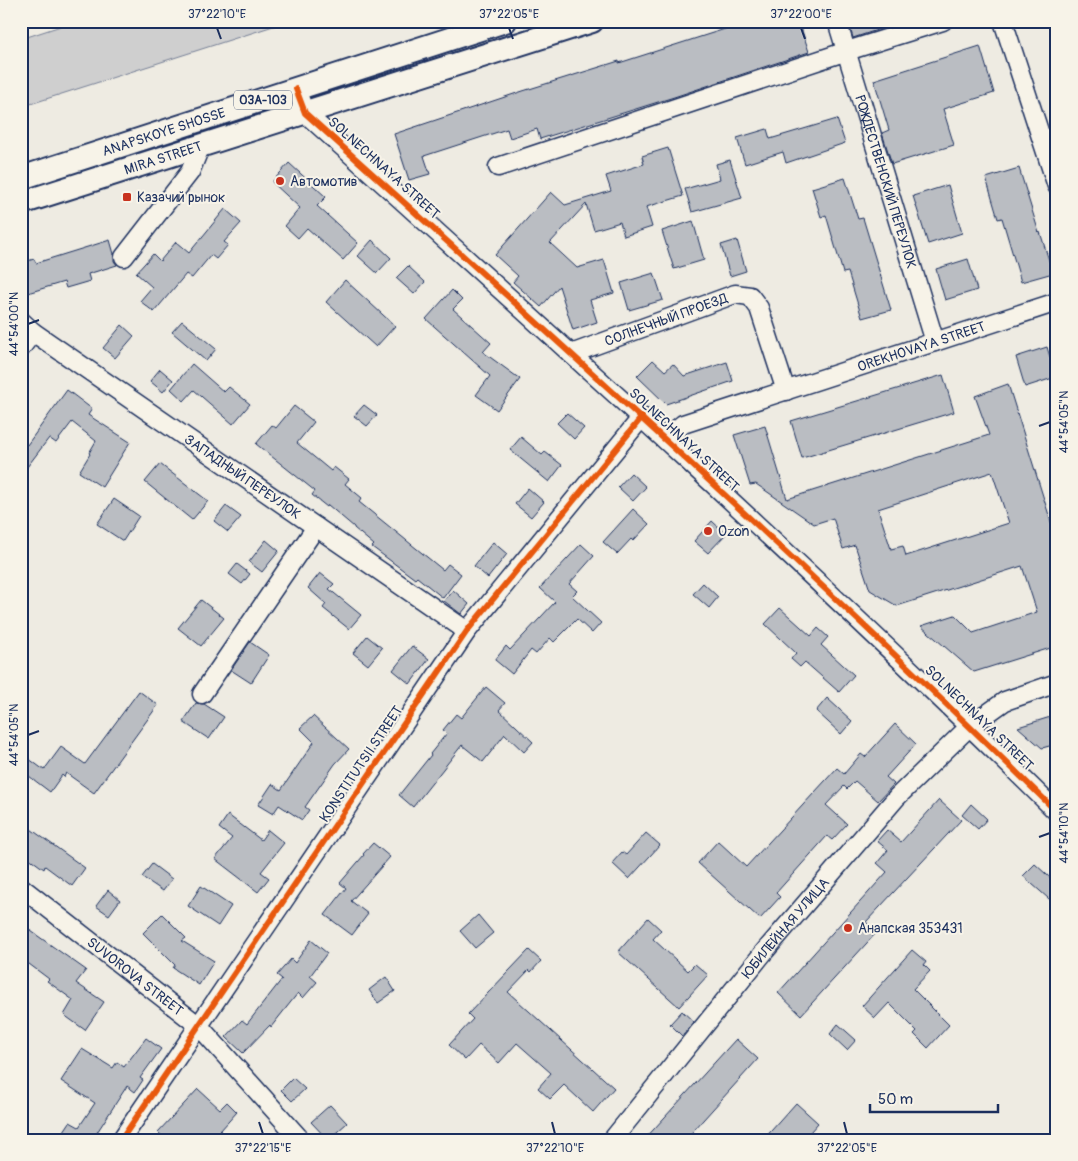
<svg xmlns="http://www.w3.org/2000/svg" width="1078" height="1161" viewBox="0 0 1078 1161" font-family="Pangolin,sans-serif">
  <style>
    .green { fill: #cfcfcf; stroke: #757f96 }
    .building { fill: #babdc2; stroke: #1b2f5e; fill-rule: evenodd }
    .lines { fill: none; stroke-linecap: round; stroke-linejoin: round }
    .minor-casing { stroke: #1b2f5e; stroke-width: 21 }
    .major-casing { stroke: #1b2f5e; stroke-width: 26 }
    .minor { stroke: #f7f3e8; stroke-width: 18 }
    .major { stroke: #f7f3e8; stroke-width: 22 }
    .cycleway-casing { stroke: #f7f3e8; stroke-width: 9 }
    .cycleway { stroke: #e8590c; stroke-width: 6 }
    .ticks { fill: none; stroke: #1b2f5e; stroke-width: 2 }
    .poi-dot { fill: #c8321e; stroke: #f7f3e8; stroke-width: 2 }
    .labels { text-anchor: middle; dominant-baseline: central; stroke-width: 4; stroke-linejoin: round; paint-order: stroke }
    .shield { fill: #f7f3e8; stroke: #5d6a87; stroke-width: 1 }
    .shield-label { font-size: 12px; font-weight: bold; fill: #1b2f5e }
    .street-label { font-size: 14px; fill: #1b2f5e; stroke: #f7f3e8 }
    .poi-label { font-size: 14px; fill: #1b2f5e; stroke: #f7f3e8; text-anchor: start }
    .neatline { fill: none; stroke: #1b2f5e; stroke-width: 2 }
    .ticks-label { font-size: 12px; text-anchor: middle; fill: #1b2f5e }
  </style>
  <rect width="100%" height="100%" fill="#eeebe2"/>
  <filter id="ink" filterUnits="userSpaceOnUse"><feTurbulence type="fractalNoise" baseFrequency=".02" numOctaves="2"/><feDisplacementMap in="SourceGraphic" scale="10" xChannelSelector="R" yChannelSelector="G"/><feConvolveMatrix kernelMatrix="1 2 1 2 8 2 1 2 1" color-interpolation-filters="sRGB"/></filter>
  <g filter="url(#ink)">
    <!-- green -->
    <polygon class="green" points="76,21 289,21 21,107 21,39"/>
    <!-- building -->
    <g class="building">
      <polygon points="750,21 799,21 809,52 674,97 540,139 537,129 510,138 507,129 424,156 430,174 409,180 394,134 523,91 619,61 619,63"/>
      <polygon points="848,21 895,21 895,24 853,38"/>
      <polygon points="980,46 994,93 943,109 954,145 892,164 882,133 889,130 874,80"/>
      <polygon points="837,119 845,143 786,163 783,152 745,164 737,138 767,129 770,139"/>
      <polygon points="668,148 683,196 646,207 652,227 624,236 620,222 594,230 586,204 550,243 577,268 604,260 614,293 590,300 597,322 573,330 559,286 541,307 513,282 518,276 495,255 551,192 565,205 611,191 606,176 644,164 642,156"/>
      <polygon points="730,160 742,198 692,212 685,189 720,179 716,164"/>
      <polygon points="289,163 326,197 317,206 358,243 343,260 307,228 298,238 285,226 300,208 272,182"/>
      <polygon points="1019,168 1039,233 1040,232 1053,273 1021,282 1002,218 998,219 986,178"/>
      <polygon points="845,178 858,219 863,218 891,310 862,318 848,272 843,273 826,215 821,217 812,188"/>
      <polygon points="948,185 962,233 928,244 913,196"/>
      <polygon points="225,209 241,223 224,242 228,245 216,259 211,255 192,278 186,274 154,312 140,301 152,287 136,273 153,254 160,261 176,242 189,253"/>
      <polygon points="693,221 704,260 674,269 662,231"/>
      <polygon points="110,240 114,254 114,261 117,265 88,274 90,281 66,288 64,282 21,295 21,263 34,259 36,263"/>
      <polygon points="372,240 391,258 377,273 358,256"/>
      <polygon points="737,240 746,271 730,276 721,245"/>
      <polygon points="968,259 977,290 945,300 936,269"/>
      <polygon points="408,266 425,282 414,294 396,278"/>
      <polygon points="654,273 663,300 629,310 621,283"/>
      <polygon points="345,280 395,326 376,347 326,302"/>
      <polygon points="452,290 462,300 453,309 491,343 483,352 520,379 497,410 476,395 490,376 426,319"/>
      <polygon points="182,321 216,349 206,361 172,332"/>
      <polygon points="122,325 134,336 115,358 103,348"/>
      <polygon points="1047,347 1056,377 1025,387 1016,357"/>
      <polygon points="653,360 665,371 673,364 684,376 727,362 733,381 666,404 637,376"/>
      <polygon points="192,364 224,392 229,387 250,404 233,424 194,390 184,401 171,389"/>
      <polygon points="160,369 173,380 163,392 150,381"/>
      <polygon points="943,375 954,412 802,458 791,421"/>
      <path d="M1008,384L1057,541V646L974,672L921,626L955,615L973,633L1037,612L1022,566L897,606L870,590L855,545L843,549L833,518L814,524L756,484L750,485L734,435L765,426L787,499L989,435L975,396ZM992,472L1009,523L906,556L903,546L891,549L878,509Z"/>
      <polygon points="67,390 92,409 88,415 130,442 102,487 79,472 90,454 89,453 96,441 72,422 56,443 49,438 21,475 21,440 27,445"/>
      <polygon points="364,405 377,415 367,426 354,416"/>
      <polygon points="294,406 314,422 297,443 331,471 334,467 349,479 345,484 362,498 359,502 443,570 448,564 461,574 443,598 417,577 415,579 372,547 374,545 354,528 354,527 328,505 327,507 312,495 315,491 256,444 272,425 276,428"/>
      <polygon points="567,413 584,428 574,439 557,423"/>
      <polygon points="521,437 542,455 545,452 562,465 549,482 510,450"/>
      <polygon points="160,464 208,501 192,520 145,482"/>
      <polygon points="631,473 646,487 633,501 618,487"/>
      <polygon points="528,488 544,502 531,517 515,504"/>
      <polygon points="114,499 139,516 123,541 97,524"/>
      <polygon points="226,506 241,517 228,532 214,521"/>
      <polygon points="633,509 649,524 633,541 631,539 617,554 603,542"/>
      <polygon points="712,521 726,534 708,553 694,541"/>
      <polygon points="266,540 279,551 262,572 249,562"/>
      <polygon points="493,542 507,554 488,578 474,566"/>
      <polygon points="581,544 594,556 569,584 577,591 572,596 601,623 592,633 577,619 554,642 550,638 536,654 531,650 512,674 495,660 506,646 510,650 555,602 540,588"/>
      <polygon points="237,564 250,574 242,584 229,574"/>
      <polygon points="320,573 334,584 329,589 361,615 349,629 323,608 326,604 308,588"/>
      <polygon points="703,583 718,597 709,608 693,594"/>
      <polygon points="453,590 469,604 461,614 444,601"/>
      <polygon points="201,600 224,618 201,646 178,628"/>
      <polygon points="780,608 811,636 818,628 828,637 821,645 854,675 839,692 805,662 800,667 791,659 796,653 765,624"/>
      <polygon points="367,636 382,648 368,665 353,653"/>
      <polygon points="250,642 269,655 251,683 231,670"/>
      <polygon points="412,646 429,659 410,684 393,670"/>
      <polygon points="486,687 505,703 499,710 533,742 524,752 505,734 483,762 462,745 413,807 399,795 431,755 430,754 447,733 443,730 456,714 461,718"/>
      <polygon points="139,691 158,705 94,793 66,773 64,777 62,775 50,792 21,770 21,753 44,770 61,747 85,764"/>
      <polygon points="827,698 852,721 841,734 816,711"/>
      <polygon points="196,703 204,704 224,717 209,739 183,722"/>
      <polygon points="1057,715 1057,744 1042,748 1018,727"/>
      <polygon points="313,716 349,749 335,764 305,807 309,810 302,820 279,805 273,814 258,805 272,784 281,790 314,742 300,728"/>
      <polygon points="895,724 916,744 886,777 894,784 878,801 855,781 847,789 844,786 826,805 847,824 832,840 827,836 776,893 780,897 760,919 698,863 718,841 746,867 837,768 844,774 861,754 865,757"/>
      <polygon points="939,800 961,820 866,922 877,932 801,1015 778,993 887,872 877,863 888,850 877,841 887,830 901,842"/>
      <polygon points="971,804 987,819 978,829 962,815"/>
      <polygon points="228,815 261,840 268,830 284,843 261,872 269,878 258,892 215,859 232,838 219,828"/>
      <polygon points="21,822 85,868 72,886 45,866 44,869 21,852"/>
      <polygon points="646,833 660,845 629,879 612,863 622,852 626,855"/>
      <polygon points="373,843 390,857 351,901 368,914 352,935 325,915 346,888 340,883 364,855 363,854"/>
      <polygon points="152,864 172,879 163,891 142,877"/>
      <polygon points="1035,864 1057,884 1057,906 1023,876"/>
      <polygon points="201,886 231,906 218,926 188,906"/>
      <polygon points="108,890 120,900 109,915 96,906"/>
      <polygon points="162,914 186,938 182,941 214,961 199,985 173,968 175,965 143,933"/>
      <polygon points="478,915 493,933 475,948 460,931"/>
      <polygon points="648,918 661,930 653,939 688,971 695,964 708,975 679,1007 618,952"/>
      <polygon points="21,924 86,970 76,983 104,1002 85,1030 64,1015 73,1000 47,981 49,979 21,958"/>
      <polygon points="311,940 327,953 310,976 317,982 303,998 298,993 271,1027 270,1025 243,1053 226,1037 242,1020 247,1024 282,979 277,975 291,959 295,963"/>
      <polygon points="529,950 541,961 531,972 529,970 508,992 614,1088 593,1112 564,1085 550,1099 538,1088 551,1073 517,1043 499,1063 479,1045 465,1060 449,1045 473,1019 468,1014"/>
      <polygon points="912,950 926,962 924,965 930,971 913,989 949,1025 928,1048 914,1034 917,1031 889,1003 875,1018 862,1006"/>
      <polygon points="386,977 395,991 378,1003 369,990"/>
      <polygon points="682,1011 694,1022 682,1036 670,1024"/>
      <polygon points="838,1024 856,1040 847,1050 830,1034"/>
      <polygon points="146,1038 161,1049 140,1078 143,1080 135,1092 127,1086 94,1137 97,1140 58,1140 70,1122 79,1127 95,1103 61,1081 82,1049 113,1068 117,1062 124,1067"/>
      <polygon points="736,1039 758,1059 685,1140 644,1140"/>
      <polygon points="293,1078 305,1089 292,1101 281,1090"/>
      <polygon points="198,1089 220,1109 227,1102 237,1112 212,1140 166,1140 158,1132"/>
      <polygon points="796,1103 818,1123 803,1140 763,1140"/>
      <polygon points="330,1105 347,1123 328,1140 311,1122"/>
    </g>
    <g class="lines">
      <!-- minor casing -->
      <g class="minor-casing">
        <g id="minor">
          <path id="s1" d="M837,21L935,342"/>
          <polyline points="1003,21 1057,186"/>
          <path d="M296,89L305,113C559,342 813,571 1057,812"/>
          <polyline points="498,167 847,51 943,21"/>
          <polyline points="124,257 190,172 201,145"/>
          <path id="s2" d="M21,321L33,332L467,631"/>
          <polyline points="21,348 33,332"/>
          <path id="s3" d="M571,354L735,294L750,296L759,308L786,391"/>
          <path id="s4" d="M665,439L683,424L1057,302"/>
          <polyline points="202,694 316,527"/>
          <path id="s5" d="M21,887L199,1026L301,1140"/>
          <polyline points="121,1140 467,631 642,417"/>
          <path id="s6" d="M612,1140L764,952L897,797L970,726L1005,701L1057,683"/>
        </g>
      </g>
      <!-- major casing -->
      <g class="major-casing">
        <g id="major">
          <path id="s7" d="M21,178L505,21"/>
          <path id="s8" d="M21,203L592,21"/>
        </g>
      </g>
      <!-- minor -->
      <use href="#minor" class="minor"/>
      <!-- major -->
      <use href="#major" class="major"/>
      <!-- cycleway casing -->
      <g class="cycleway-casing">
        <g id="cycleway">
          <path d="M296,89L305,113C559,342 813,571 1057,812"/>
          <polyline points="121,1140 467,631 642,417"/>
        </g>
      </g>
      <!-- cycleway -->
      <use href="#cycleway" class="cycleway"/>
    </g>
  </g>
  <!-- ticks -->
  <path class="ticks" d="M217,28L221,39M509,28L513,39M801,28L805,39M28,324L39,320M1039,426L1050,422M28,735L39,731M1039,837L1050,833M259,1122L263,1134M552,1122L555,1134M844,1122L847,1134"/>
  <!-- markers -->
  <g class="poi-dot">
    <circle cx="280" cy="181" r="5"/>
    <rect x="122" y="192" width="10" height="10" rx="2.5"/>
    <circle cx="708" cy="531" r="5"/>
    <circle cx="848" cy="928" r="5"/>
  </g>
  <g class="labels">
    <!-- shield labels -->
    <rect class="shield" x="234" y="90.5" width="58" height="19" rx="4"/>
    <g class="shield-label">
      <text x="263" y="100">03А-103</text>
    </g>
    <!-- street labels -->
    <g class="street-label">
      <text stroke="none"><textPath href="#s7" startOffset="150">ANAPSKOYE SHOSSE</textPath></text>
      <text stroke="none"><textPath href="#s8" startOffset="149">MIRA STREET</textPath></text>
      <text transform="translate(384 168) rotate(42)">SOLNECHNAYA STREET</text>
      <text stroke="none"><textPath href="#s1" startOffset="168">РОЖДЕСТВЕНСКИЙ ПЕРЕУЛОК</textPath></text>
      <text stroke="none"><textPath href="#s3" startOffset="101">СОЛНЕЧНЫЙ ПРОЕЗД</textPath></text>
      <text stroke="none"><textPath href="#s4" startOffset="274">OREKHOVAYA STREET</textPath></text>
      <text transform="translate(684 440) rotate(43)">SOLNECHNAYA STREET</text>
      <text stroke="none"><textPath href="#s2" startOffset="271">ЗАПАДНЫЙ ПЕРЕУЛОК</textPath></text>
      <text transform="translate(979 718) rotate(44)">SOLNECHNAYA STREET</text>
      <text transform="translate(361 764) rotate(-56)">KONSTITUTSII STREET</text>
      <text stroke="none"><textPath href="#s6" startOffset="274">ЮБИЛЕЙНАЯ УЛИЦА</textPath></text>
      <text stroke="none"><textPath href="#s5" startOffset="145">SUVOROVA STREET</textPath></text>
    </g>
    <!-- poi labels -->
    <g class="poi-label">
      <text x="290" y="181">Автомотив</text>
      <text x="137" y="197">Казачий рынок</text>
      <text x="718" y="531">Ozon</text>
      <text x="858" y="928">Анапская 353431</text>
    </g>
  </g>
  <!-- margin -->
  <rect width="1078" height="1161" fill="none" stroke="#f7f3e8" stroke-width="55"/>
  <!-- scale -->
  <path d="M870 1104v8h128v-8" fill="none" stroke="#1b2f5e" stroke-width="2.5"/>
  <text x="878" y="1104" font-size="15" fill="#1b2f5e" stroke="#f7f3e8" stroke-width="4" paint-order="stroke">50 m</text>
  <rect x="28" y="28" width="1022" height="1106" class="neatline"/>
  <g class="ticks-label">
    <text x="217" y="18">37°22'10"E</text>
    <text x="509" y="18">37°22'05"E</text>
    <text x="801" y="18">37°22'00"E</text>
    <text transform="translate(14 324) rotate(-90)" y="4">44°54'00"N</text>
    <text transform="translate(1064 422) rotate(-90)" y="4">44°54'05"N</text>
    <text transform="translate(14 735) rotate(-90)" y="4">44°54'05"N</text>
    <text transform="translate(1064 833) rotate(-90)" y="4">44°54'10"N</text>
    <text x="263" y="1152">37°22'15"E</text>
    <text x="555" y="1152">37°22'10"E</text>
    <text x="847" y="1152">37°22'05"E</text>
  </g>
</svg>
